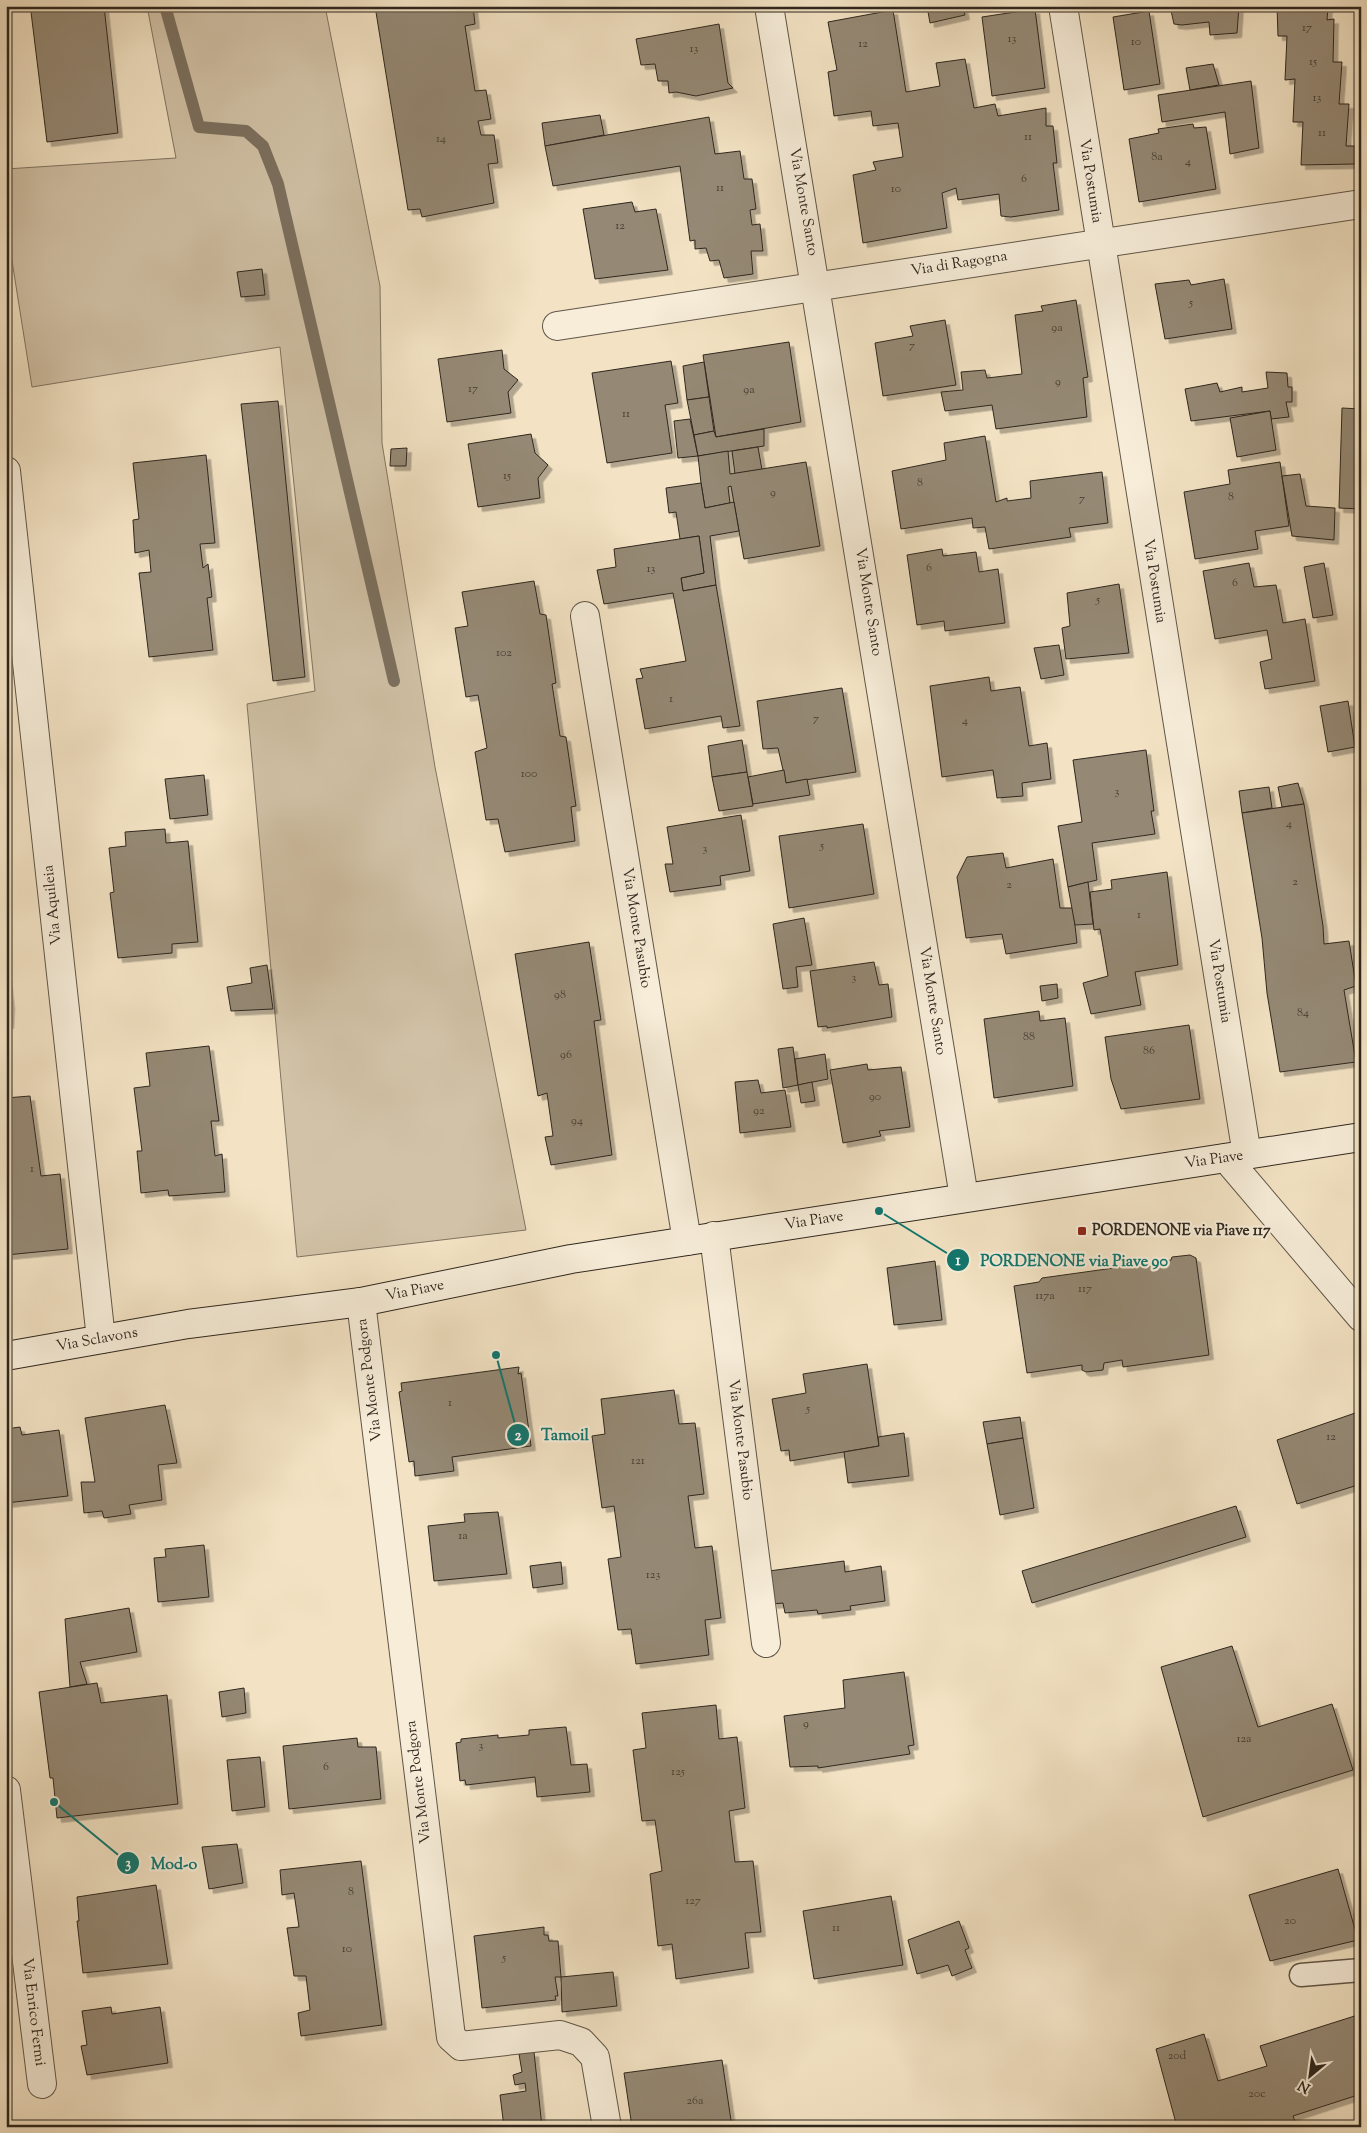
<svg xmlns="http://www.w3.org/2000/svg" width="1367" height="2133" viewBox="0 0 1367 2133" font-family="'Sorts Mill Goudy',serif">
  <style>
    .green { fill: #d2c3a8; stroke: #807563 }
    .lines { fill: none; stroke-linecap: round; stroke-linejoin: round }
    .stream { stroke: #7c7160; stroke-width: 12 }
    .building { fill: #958974; stroke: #2f271e; filter: url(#shadow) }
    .lane-casing { stroke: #605648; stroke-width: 25 }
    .street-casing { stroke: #605648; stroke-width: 30 }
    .secondary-casing { stroke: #2f271e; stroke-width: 30 }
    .lane { stroke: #f7edd9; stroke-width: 22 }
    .street { stroke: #f7edd9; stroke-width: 28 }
    .secondary { stroke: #f7edd9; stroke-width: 28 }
    .poi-dot { fill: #8f2418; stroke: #f7edd9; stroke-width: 2 }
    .labels { text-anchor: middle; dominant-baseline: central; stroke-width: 4.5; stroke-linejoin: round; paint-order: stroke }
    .number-label { font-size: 12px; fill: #484034 }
    .street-label { font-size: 15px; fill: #2f271e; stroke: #f7edd9 }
    .poi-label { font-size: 15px; font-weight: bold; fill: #2f271e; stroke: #f7edd9; text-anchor: start }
    .leader { fill: none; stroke: #0f766e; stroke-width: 2 }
    .callout-dot { fill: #0f766e; stroke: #f7edd9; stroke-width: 2 }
    .mark-label { font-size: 15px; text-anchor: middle; font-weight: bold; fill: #fff }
    .callout-label { font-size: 16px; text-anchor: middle; font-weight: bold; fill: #0f766e; stroke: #f7edd9; stroke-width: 4.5; stroke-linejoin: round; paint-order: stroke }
  </style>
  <defs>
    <filter id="shadow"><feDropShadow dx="4.5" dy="4.5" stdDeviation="0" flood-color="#0004"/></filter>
  </defs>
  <rect width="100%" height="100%" fill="#f3e3c4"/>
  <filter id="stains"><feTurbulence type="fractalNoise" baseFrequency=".004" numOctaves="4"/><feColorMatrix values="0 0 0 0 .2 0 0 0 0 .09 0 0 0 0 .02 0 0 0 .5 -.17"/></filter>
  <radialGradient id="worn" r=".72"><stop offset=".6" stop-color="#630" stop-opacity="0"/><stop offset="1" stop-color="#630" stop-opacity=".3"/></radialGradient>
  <!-- green -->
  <polygon class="green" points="147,6 325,6 380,286 382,443 435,767 526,1230 297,1257 247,704 315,691 280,347 32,387 6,223 6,169 176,158"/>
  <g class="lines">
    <!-- stream -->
    <polyline class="stream" points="165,6 199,127 246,131 263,146 278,184 394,681"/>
  </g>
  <!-- building -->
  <g class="building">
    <polygon points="38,6 104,6 118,133 47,142 31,12 39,11"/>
    <polygon points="375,6 473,6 475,24 465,26 475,91 486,90 491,119 478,121 481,135 494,135 498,163 488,164 494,203 422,217 420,209 408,210"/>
    <polygon points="927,6 963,6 965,15 930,23"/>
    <polygon points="1170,6 1239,6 1237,33 1210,35 1209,22 1182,25 1174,24"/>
    <polygon points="1277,6 1328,6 1327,20 1334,19 1333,62 1342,62 1339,104 1349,104 1346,146 1355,146 1355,164 1301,165 1303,122 1293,122 1295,79 1285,80 1287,36 1278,36"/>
    <polygon points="1035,9 1045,88 992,96 982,17"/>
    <polygon points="893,10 906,92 940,86 936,63 965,59 974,108 995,104 998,116 1046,108 1046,126 1053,126 1057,163 1053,163 1059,210 1011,217 1001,216 999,194 958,200 956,188 942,193 947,228 863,243 853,175 876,170 873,162 903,157 898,123 873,126 871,111 834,116 828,72 837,70 828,22"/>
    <polygon points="1149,11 1160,84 1124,90 1113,17"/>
    <polygon points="719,24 728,83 733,88 696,96 676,92 669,93 668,81 658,81 655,64 641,65 636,39"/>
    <polygon points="1213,64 1219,85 1190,90 1186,68"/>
    <polygon points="1251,81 1259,148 1230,154 1225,112 1162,122 1158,95"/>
    <polygon points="600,115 604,135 545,146 542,123"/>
    <polygon points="709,117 715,154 740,151 744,179 752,179 756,209 750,210 752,225 760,224 763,251 751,251 753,274 724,278 719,260 710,261 706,248 695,249 695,240 690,241 680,166 553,186 545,146"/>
    <polygon points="1193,124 1194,128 1206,127 1216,189 1139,202 1129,139 1159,133 1158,129"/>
    <polygon points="632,202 635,212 656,209 668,270 595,279 583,209"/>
    <polygon points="262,269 265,295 241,297 237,272"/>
    <polygon points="1224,279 1232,329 1165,339 1155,284 1189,280 1191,285"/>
    <polygon points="1076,300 1088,377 1083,378 1087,417 996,429 992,405 945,411 941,392 963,390 961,372 985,370 987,378 1022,374 1015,315 1043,311 1041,306"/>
    <polygon points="945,320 956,385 883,396 875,343 913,336 910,326"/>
    <polygon points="789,342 801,422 716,437 703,355"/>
    <polygon points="502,350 504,369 518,380 508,392 511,413 447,422 438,359"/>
    <polygon points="671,361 678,403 665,405 672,453 607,463 592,373"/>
    <polygon points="704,362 709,397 687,400 683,366"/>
    <polygon points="1266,372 1287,373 1288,387 1292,387 1292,402 1286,402 1289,417 1271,419 1270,411 1191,421 1185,389 1217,383 1220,392 1242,387 1242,392 1268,388"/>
    <polygon points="709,397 714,431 694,435 687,400"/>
    <polygon points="278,401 305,677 273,681 241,404"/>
    <polygon points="1342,408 1361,409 1361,509 1339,508"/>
    <polygon points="1270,411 1276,450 1237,457 1230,418"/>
    <polygon points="690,419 698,456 678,458 674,421"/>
    <polygon points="764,429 764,446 698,456 694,435 714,431 716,437"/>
    <polygon points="531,434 535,453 548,465 538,478 540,498 478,507 468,444"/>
    <polygon points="985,436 996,502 1007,498 1007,501 1031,498 1030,481 1102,472 1108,523 1069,528 1071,537 989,549 985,527 973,528 972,518 901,529 892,471 946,460 944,443"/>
    <polygon points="758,447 762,470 735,474 732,451"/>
    <polygon points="407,448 406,466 390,466 391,449"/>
    <polygon points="728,451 730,474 806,462 820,546 744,559 731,486 728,487 730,503 705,508 701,483 698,456"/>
    <polygon points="206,455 215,543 200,544 203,568 208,564 212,597 207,598 213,650 149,657 139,573 151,572 149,550 135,553 133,520 139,519 133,463"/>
    <polygon points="1280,462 1289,526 1255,531 1258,549 1195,559 1184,492 1230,484 1228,470"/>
    <polygon points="1300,474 1306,506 1335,508 1334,540 1292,536 1282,476"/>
    <polygon points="701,483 705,508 734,502 739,531 710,536 716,585 683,591 681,578 704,573 699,536 680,539 676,512 669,513 666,488"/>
    <polygon points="699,536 704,573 681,578 683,591 716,585 740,726 723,728 721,716 645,729 636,679 643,678 640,669 686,661 673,593 604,604 597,570 616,567 614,549"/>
    <polygon points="942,549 943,556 976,552 979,572 998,569 1005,623 945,631 944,621 917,625 907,555"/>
    <polygon points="1249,563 1254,587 1276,585 1283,623 1305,619 1315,681 1265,689 1260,662 1272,659 1267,630 1215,639 1203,571"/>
    <polygon points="1324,563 1333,615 1313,618 1304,567"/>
    <polygon points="534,581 540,614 546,615 556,683 552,684 560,736 566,737 576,806 571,807 575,841 505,852 498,819 486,820 475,752 487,748 478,695 466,697 455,628 468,626 462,592"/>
    <polygon points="1119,584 1129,653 1066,659 1062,628 1070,626 1067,593"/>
    <polygon points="1059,645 1064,675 1041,679 1034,648"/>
    <polygon points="989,677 991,691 1020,687 1029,746 1047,743 1051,779 1022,783 1023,796 997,798 993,770 942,777 930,686"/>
    <polygon points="842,688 856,772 786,783 778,748 763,749 757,701"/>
    <polygon points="1348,701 1355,747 1328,752 1320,706"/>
    <polygon points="742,740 747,772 712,777 708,746"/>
    <polygon points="1146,750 1154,811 1151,811 1155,834 1092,843 1097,880 1068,887 1058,826 1082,822 1073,760"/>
    <polygon points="784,770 786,783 807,779 810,795 753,804 748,777"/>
    <polygon points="747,772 753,806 719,811 712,777"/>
    <polygon points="204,775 208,815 170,819 165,779"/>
    <polygon points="1298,783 1304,804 1282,807 1278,787"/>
    <polygon points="1269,787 1272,808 1242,813 1239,791"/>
    <polygon points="1304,804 1323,926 1324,944 1349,941 1356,986 1344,990 1356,1062 1280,1072 1267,993 1262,938 1242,813"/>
    <polygon points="741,815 750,871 720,876 721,885 670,892 665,864 673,864 667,827"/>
    <polygon points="863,824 874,894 789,908 779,836"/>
    <polygon points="165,829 166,843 188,841 198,942 172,944 172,953 118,958 110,893 114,892 109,848 126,846 125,832"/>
    <polygon points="1003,853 1006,868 1053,859 1060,908 1073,908 1077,943 1006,954 1002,934 966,938 957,877 967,857"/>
    <polygon points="1167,872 1178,965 1135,972 1141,1005 1091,1014 1083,983 1108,976 1100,929 1094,930 1090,892 1112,889 1111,880"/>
    <polygon points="1088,882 1093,924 1075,925 1068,887"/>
    <polygon points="804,918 812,965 796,967 798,987 783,989 773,924"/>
    <polygon points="589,942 601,1020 594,1021 612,1155 551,1165 545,1137 553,1136 547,1093 538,1096 515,954"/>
    <polygon points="874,962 879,985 888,984 892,1017 827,1028 827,1026 818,1027 810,971"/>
    <polygon points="267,965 273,1009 231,1011 227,987 252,983 250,968"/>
    <polygon points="6,967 10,1004 9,1024 6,1024"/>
    <polygon points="1057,984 1058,998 1042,1001 1040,986"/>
    <polygon points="1039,1011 1040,1021 1065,1018 1073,1086 994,1098 984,1019"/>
    <polygon points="1189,1025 1200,1099 1121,1109 1111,1079 1105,1037"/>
    <polygon points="209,1046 219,1121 211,1121 215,1156 222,1154 225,1192 169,1196 168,1190 141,1193 137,1151 142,1151 134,1088 150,1086 146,1053"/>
    <polygon points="793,1047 798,1085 783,1088 778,1049"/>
    <polygon points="825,1054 828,1079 798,1085 795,1059"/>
    <polygon points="867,1064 868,1070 901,1067 910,1127 879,1131 881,1136 843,1143 830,1070"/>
    <polygon points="758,1080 761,1093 785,1090 791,1127 740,1133 735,1082"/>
    <polygon points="812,1082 815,1101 801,1103 798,1085"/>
    <polygon points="30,1096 41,1176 60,1174 68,1249 6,1255 6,1098"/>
    <polygon points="1190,1255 1196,1258 1209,1355 1123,1367 1122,1360 1104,1363 1103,1370 1086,1372 1082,1370 1082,1365 1027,1373 1014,1286 1039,1282 1042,1278 1171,1260 1172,1257"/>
    <polygon points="935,1261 942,1320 894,1325 887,1268"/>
    <polygon points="867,1364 879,1446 790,1461 789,1450 781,1451 772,1399 806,1393 803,1374"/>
    <polygon points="519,1367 518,1374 521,1373 531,1446 452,1457 454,1471 415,1476 414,1461 409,1462 399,1392 402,1391 401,1383"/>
    <polygon points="674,1390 679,1424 695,1423 704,1494 688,1496 695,1548 712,1546 721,1618 705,1620 709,1655 636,1664 631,1629 618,1630 608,1559 621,1557 614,1506 602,1508 592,1436 605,1434 601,1399"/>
    <polygon points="165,1405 177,1463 158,1465 162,1500 129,1505 131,1514 104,1518 102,1511 84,1513 81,1482 95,1482 85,1418"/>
    <polygon points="1361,1411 1361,1484 1297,1504 1277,1440"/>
    <polygon points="1020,1417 1023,1438 987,1444 983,1422"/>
    <polygon points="20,1427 22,1435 59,1430 68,1496 6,1503 6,1429"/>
    <polygon points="904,1433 909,1476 848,1483 844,1452 879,1446 878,1437"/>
    <polygon points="1023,1438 1034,1508 1000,1515 987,1444"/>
    <polygon points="1236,1506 1246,1537 1032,1603 1022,1571"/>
    <polygon points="498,1512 507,1574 434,1581 428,1526 465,1522 464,1514"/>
    <polygon points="204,1545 209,1597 158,1602 154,1558 166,1557 165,1549"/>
    <polygon points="844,1561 845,1572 881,1566 885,1601 850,1606 851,1610 818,1614 817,1610 785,1613 783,1603 773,1604 769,1571"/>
    <polygon points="561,1562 563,1584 533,1588 530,1566"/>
    <polygon points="129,1608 137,1652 80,1662 87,1684 70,1687 65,1619"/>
    <polygon points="1232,1646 1258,1727 1332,1704 1353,1770 1203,1817 1161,1667"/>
    <polygon points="904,1672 914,1745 908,1746 910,1754 818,1768 818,1766 790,1767 784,1716 845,1708 843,1680"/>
    <polygon points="97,1683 101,1703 167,1695 178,1804 57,1818 53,1778 50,1778 39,1692"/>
    <polygon points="244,1688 246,1713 222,1717 219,1692"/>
    <polygon points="716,1705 719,1739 737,1737 745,1808 729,1811 735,1862 753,1861 761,1932 745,1933 749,1968 676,1979 672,1944 658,1946 650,1874 662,1871 655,1820 642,1821 633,1750 646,1748 642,1713"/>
    <polygon points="566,1727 571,1765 587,1764 590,1792 537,1797 535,1777 466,1785 465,1780 460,1781 456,1743 461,1742 461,1739 498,1735 498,1738 529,1735 529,1730"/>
    <polygon points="357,1738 358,1747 376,1747 381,1799 289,1809 283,1746"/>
    <polygon points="260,1757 265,1807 232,1811 227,1760"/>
    <polygon points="237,1844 243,1883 209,1889 202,1847"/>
    <polygon points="361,1861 382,2025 301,2036 298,2013 310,2010 306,1976 294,1976 287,1928 299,1927 294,1893 282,1895 280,1870"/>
    <polygon points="1338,1869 1358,1940 1270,1961 1249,1895"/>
    <polygon points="156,1885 168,1964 83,1973 77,1921 79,1921 77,1897"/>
    <polygon points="891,1896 903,1965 814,1979 803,1911"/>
    <polygon points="959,1921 969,1948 965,1950 972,1968 952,1976 948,1965 917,1974 908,1940"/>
    <polygon points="544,1927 544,1935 548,1935 549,1941 558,1941 561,1977 555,1977 558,1996 555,1996 556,2000 482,2008 474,1936"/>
    <polygon points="613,1972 617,2006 562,2012 561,1977"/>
    <polygon points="111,2007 112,2014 160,2007 168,2063 87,2075 81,2046 87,2045 82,2011"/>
    <polygon points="1361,2014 1361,2094 1293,2116 1296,2124 1288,2127 1177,2127 1156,2049 1204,2034 1218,2081 1267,2066 1260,2046"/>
    <polygon points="534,2052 542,2127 504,2127 500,2095 526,2091 525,2083 515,2085 513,2075 522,2072 519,2054"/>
    <polygon points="722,2060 732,2127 632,2127 624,2073"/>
  </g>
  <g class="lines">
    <!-- lane casing -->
    <g class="lane-casing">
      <polyline id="lane" points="1301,1975 1361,1970"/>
    </g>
    <!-- street casing -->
    <g class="street-casing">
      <g id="street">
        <polyline points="769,6 964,1197"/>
        <polyline points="1063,6 1247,1155"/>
        <polyline points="557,326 1361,204"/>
        <polyline points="6,471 101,1339"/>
        <polyline points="585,616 687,1241"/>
        <polyline points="1226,1158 1361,1317"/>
        <polyline points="714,1236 766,1643"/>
        <polyline points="361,1302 451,2037 461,2046 560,2035 581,2042 595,2057 607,2127"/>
        <polyline points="6,1790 42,2084"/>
      </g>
    </g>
    <!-- secondary casing -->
    <g class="secondary-casing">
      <polyline id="secondary" points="6,1356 188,1324 361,1302 571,1259 1361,1137"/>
    </g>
    <!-- lane -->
    <use href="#lane" class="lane"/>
    <!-- street -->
    <use href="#street" class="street"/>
    <!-- secondary -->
    <use href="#secondary" class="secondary"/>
  </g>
  <!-- markers -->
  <rect class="poi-dot" x="1077" y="1226" width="10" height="10" rx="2.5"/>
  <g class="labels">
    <!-- number labels -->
    <g class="number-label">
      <text x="1307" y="28">17</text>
      <text x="1012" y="39">13</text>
      <text x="1136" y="42">10</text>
      <text x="863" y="44">12</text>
      <text x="694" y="49">13</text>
      <text x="1313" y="62">15</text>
      <text x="1317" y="98">13</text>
      <text x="1322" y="133">11</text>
      <text x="1028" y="137">11</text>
      <text x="441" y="139">14</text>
      <text x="1157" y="157">8a</text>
      <text x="1188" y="162">4</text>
      <text x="1024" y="179">6</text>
      <text x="720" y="188">11</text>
      <text x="896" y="189">10</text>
      <text x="620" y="226">12</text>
      <text x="1191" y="303">5</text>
      <text x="1057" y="328">9a</text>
      <text x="912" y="346">7</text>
      <text x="1058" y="382">9</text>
      <text x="473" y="389">17</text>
      <text x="749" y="390">9a</text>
      <text x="626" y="414">11</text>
      <text x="507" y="476">15</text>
      <text x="920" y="483">8</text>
      <text x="773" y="493">9</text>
      <text x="1231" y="497">8</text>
      <text x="1082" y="499">7</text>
      <text x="929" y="568">6</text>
      <text x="651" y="569">13</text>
      <text x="1235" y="583">6</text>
      <text x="1098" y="600">5</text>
      <text x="504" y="653">102</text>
      <text x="671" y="699">1</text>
      <text x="816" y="719">7</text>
      <text x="965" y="721">4</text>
      <text x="529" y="774">100</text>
      <text x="1117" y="792">3</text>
      <text x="1289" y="824">4</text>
      <text x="822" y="846">5</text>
      <text x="705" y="849">3</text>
      <text x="1295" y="882">2</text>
      <text x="1009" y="885">2</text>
      <text x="1139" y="915">1</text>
      <text x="854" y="978">3</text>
      <text x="560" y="995">98</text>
      <text x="1303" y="1013">84</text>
      <text x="1029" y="1037">88</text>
      <text x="1149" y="1051">86</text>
      <text x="566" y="1055">96</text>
      <text x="875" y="1097">90</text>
      <text x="759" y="1111">92</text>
      <text x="577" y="1121">94</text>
      <text x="32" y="1169">1</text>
      <text x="1085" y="1289">117</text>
      <text x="1045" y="1296">117a</text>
      <text x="450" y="1403">1</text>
      <text x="808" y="1409">5</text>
      <text x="1331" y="1437">12</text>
      <text x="638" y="1461">121</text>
      <text x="463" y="1536">1a</text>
      <text x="653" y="1575">123</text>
      <text x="806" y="1724">9</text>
      <text x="1244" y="1739">12a</text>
      <text x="481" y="1746">3</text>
      <text x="326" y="1767">6</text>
      <text x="678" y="1772">125</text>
      <text x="351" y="1892">8</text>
      <text x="693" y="1901">127</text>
      <text x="1290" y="1921">20</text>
      <text x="836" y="1928">11</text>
      <text x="347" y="1949">10</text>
      <text x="504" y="1958">5</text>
      <text x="1177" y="2056">20d</text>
      <text x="1257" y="2094">20c</text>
      <text x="695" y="2101">26a</text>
    </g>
    <!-- street labels -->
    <g class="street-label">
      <text transform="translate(1090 181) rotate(81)">Via Postumia</text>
      <text transform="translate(803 202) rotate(80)">Via Monte Santo</text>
      <text transform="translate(959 264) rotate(-9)">Via di Ragogna</text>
      <text transform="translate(1154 581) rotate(81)">Via Postumia</text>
      <text transform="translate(868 602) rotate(81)">Via Monte Santo</text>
      <text transform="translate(53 905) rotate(-96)">Via Aquileia</text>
      <text transform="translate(636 928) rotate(81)">Via Monte Pasubio</text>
      <text transform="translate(1219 981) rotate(81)">Via Postumia</text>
      <text transform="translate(932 1001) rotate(81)">Via Monte Santo</text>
      <text transform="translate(1214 1160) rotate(-8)">Via Piave</text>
      <text transform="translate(814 1221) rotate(-9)">Via Piave</text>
      <text transform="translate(415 1291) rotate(-11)">Via Piave</text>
      <text transform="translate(97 1340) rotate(-10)">Via Sclavons</text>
      <text transform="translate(370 1380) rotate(-97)">Via Monte Podgora</text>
      <text transform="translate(740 1440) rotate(83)">Via Monte Pasubio</text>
      <text transform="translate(419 1782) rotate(-97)">Via Monte Podgora</text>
      <text transform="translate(33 2012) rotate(83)">Via Enrico Fermi</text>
    </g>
    <!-- poi labels -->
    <g class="poi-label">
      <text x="1092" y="1231">PORDENONE via Piave 117</text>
    </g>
  </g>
  <!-- callouts -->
  <path class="leader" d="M879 1211L958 1260M496 1355L518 1435M54 1802L128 1863"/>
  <g class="callout-dot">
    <circle cx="879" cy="1211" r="5"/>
    <circle cx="496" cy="1355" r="5"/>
    <circle cx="54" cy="1802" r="5"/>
    <circle cx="958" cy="1260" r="12"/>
    <circle cx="518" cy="1435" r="12"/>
    <circle cx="128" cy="1863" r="12"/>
  </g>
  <g class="mark-label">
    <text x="958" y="1265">1</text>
    <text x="518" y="1440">2</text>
    <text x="128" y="1868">3</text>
  </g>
  <g class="callout-label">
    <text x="1074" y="1266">PORDENONE via Piave 90</text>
    <text x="565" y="1440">Tamoil</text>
    <text x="174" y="1869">Mod-o</text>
  </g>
  <!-- margin -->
  <rect width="1367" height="2133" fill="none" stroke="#f3e3c4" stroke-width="25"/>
  <rect x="8" y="8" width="1352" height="2118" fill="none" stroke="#2f271e" stroke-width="2.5"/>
  <rect x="12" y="12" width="1342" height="2108" fill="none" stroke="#2f271e"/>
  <!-- north arrow -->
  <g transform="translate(1310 2076) rotate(209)" stroke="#f7edd9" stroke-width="4" paint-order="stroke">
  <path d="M0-4L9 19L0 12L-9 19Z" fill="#2f271e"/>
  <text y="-8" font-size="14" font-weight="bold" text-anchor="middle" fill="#2f271e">N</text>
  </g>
  <rect width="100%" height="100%" filter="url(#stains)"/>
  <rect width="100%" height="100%" fill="url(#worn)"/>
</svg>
